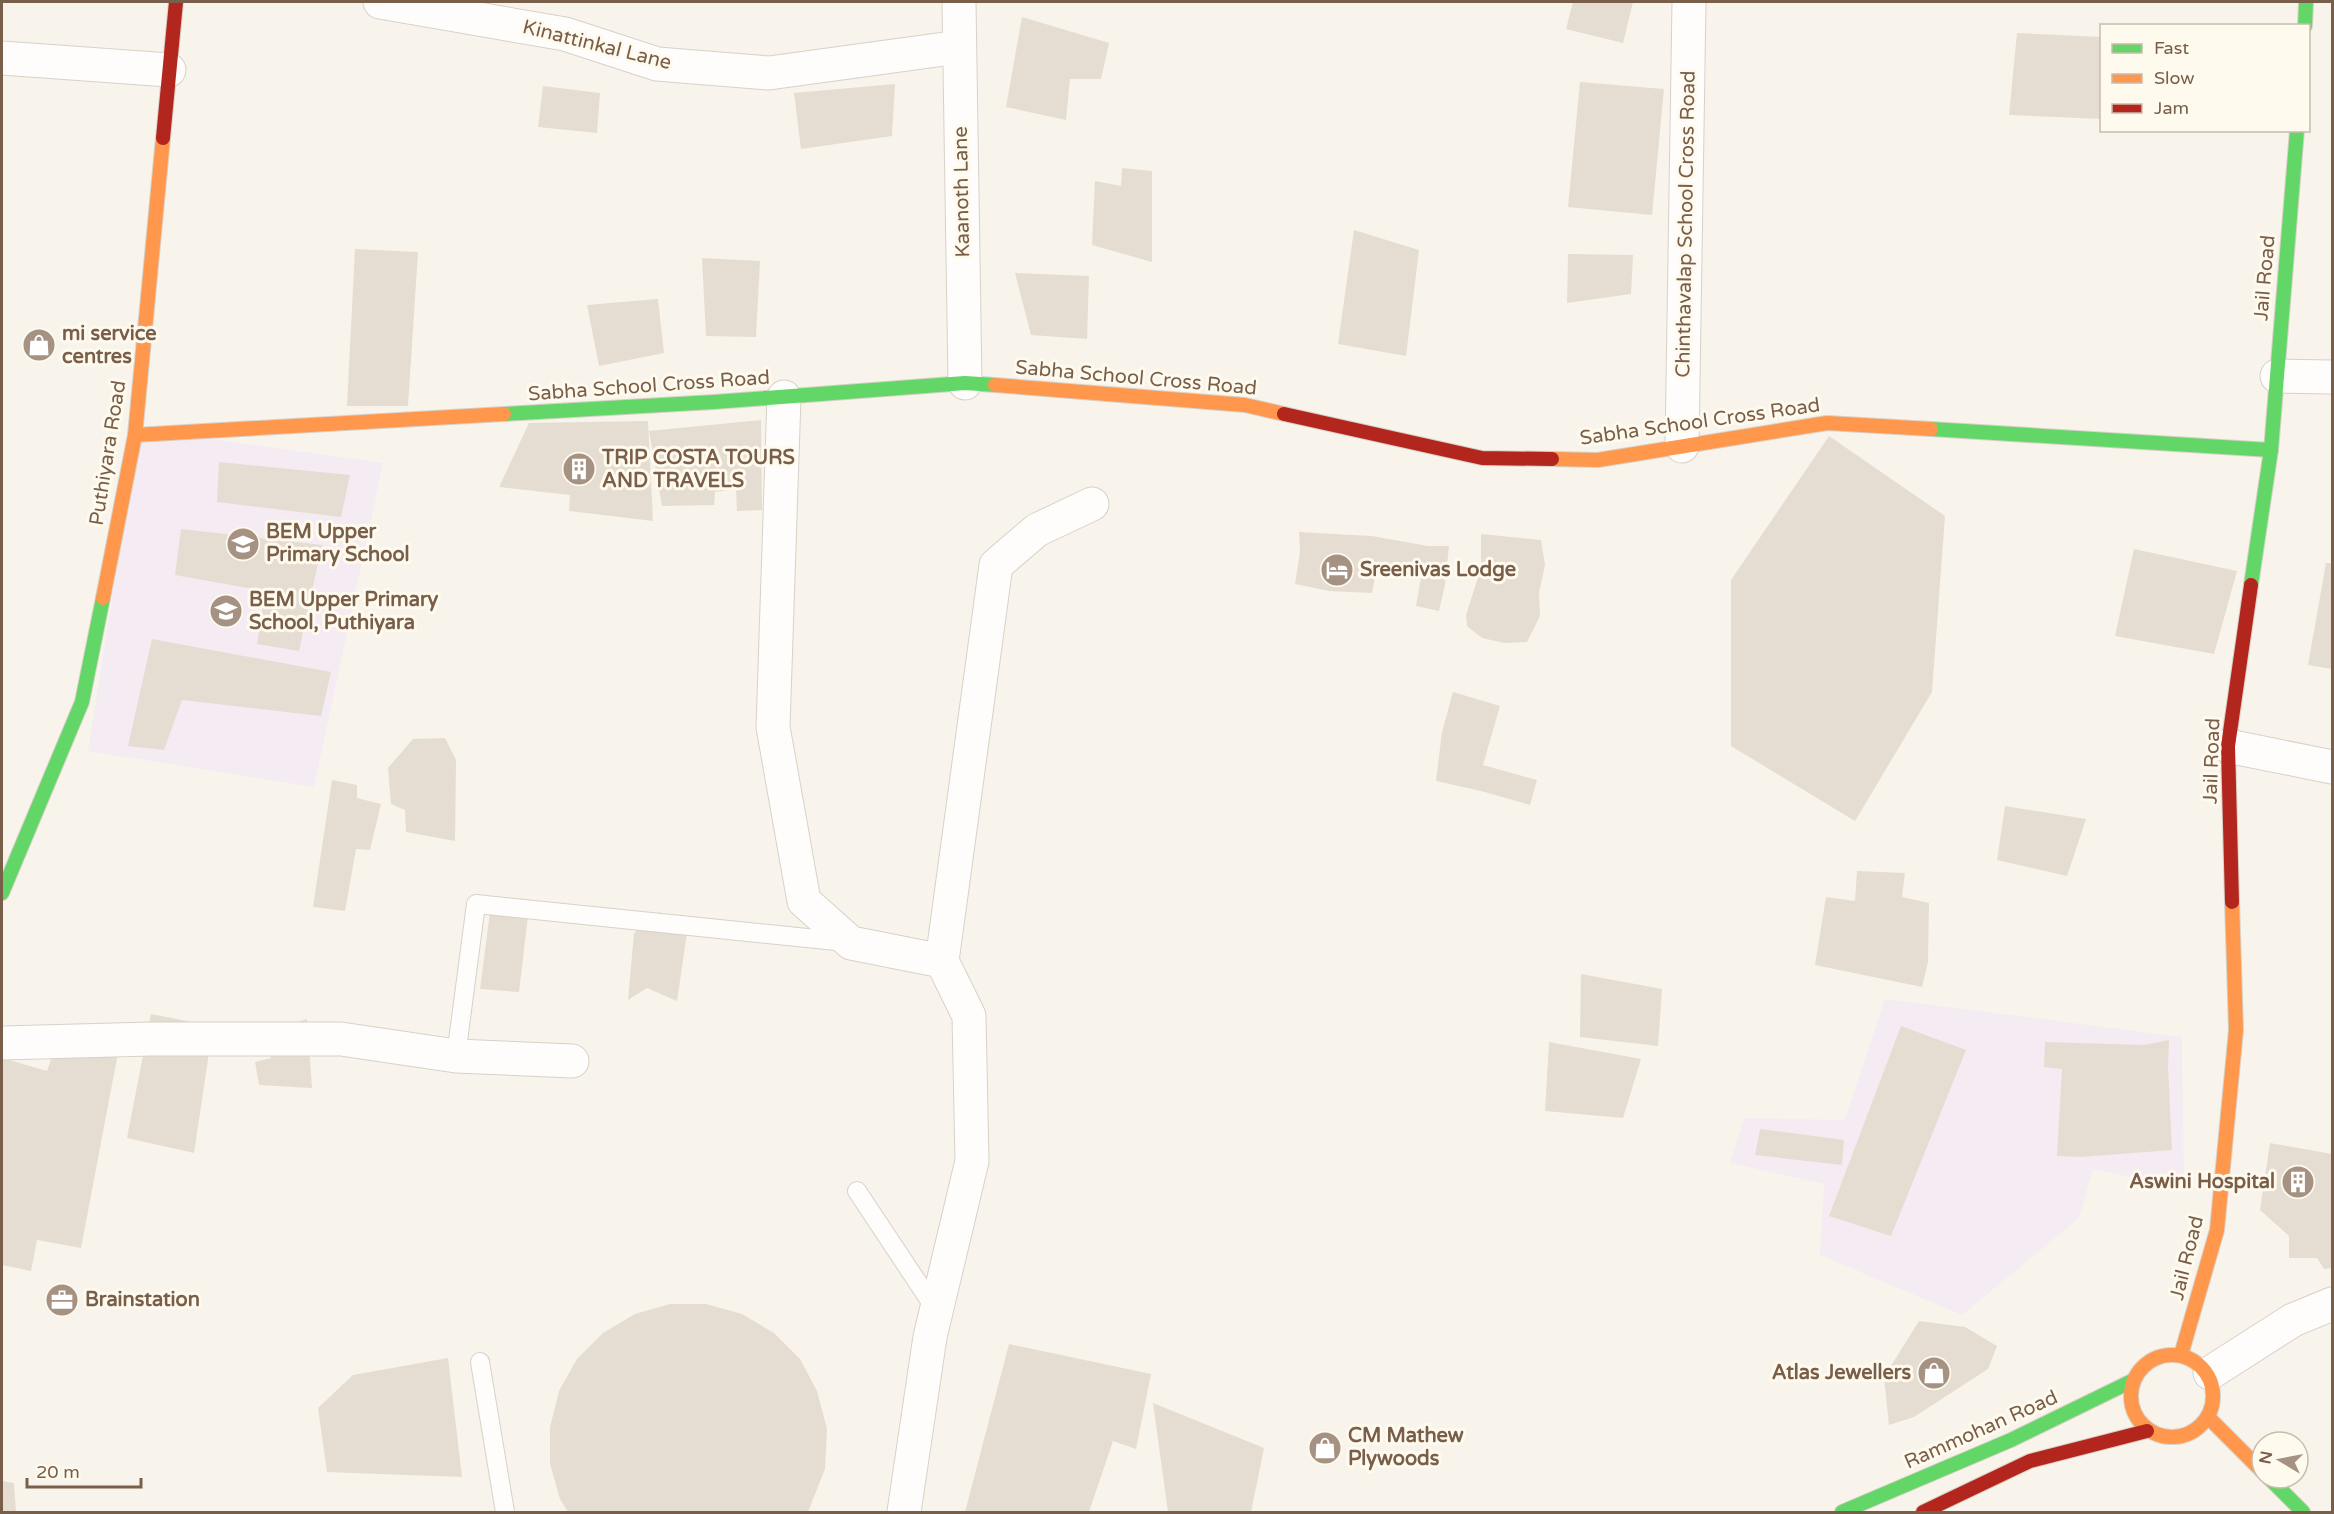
<svg xmlns="http://www.w3.org/2000/svg" width="2334" height="1514" viewBox="0 0 2334 1514" font-family="'Varela Round',sans-serif">
  <style>
    .education { fill: #f5ebf3 }
    .building { fill: #e5ddd2 }
    .lines { fill: none; stroke-linecap: round; stroke-linejoin: round }
    .lane-casing { stroke: #d7d1c9; stroke-width: 20 }
    .street-casing { stroke: #d7d1c9; stroke-width: 35 }
    .fast-casing { stroke: #d8d1c8; stroke-width: 16 }
    .slow-casing { stroke: #d8d1c8; stroke-width: 16 }
    .jam-casing { stroke: #d8d1c8; stroke-width: 16 }
    .lane { stroke: #fefdfc; stroke-width: 18 }
    .street { stroke: #fefdfc; stroke-width: 33 }
    .fast { stroke: #63d668; stroke-width: 14 }
    .slow { stroke: #ff974d; stroke-width: 14 }
    .jam { stroke: #b3261e; stroke-width: 14 }
    .labels { text-anchor: middle; dominant-baseline: central; stroke-width: 6; stroke-linejoin: round; paint-order: stroke }
    .street-label { font-size: 20px; fill: #795e49; stroke: #fffaee }
    .poi-label { font-size: 20px; font-weight: bold; fill: #795e49; stroke: #fffaee; text-anchor: start }
  </style>
  <rect width="100%" height="100%" fill="#f8f4eb"/>
  <!-- education -->
  <g class="education">
    <polygon points="139,429 383,463 314,787 88,751"/>
    <polygon points="1885,999 2182,1037 2184,1188 2093,1169 2079,1218 1962,1315 1820,1255 1824,1184 1730,1163 1744,1118 1845,1120"/>
  </g>
  <!-- building -->
  <g class="building">
    <polygon points="1573,2 1633,2 1623,43 1566,29"/>
    <polygon points="1022,17 1109,43 1101,79 1070,79 1066,120 1006,107"/>
    <polygon points="2017,33 2102,37 2102,119 2009,115"/>
    <polygon points="1580,82 1664,89 1652,215 1568,207"/>
    <polygon points="895,84 892,136 801,149 794,93"/>
    <polygon points="543,86 600,93 597,133 538,127"/>
    <polygon points="1122,168 1152,171 1152,262 1092,245 1095,181 1121,186"/>
    <polygon points="1354,230 1419,250 1406,356 1338,344"/>
    <polygon points="355,249 418,252 408,406 347,406"/>
    <polygon points="1568,254 1633,255 1631,294 1567,303"/>
    <polygon points="702,258 760,261 756,337 706,336"/>
    <polygon points="1015,273 1089,276 1087,339 1031,335"/>
    <polygon points="658,299 664,353 599,366 587,305"/>
    <polygon points="761,420 762,510 737,511 736,489 715,492 714,505 662,506 649,431"/>
    <polygon points="648,421 653,521 569,511 570,495 499,487 529,423"/>
    <polygon points="1829,436 1945,516 1932,692 1855,821 1731,746 1731,580"/>
    <polygon points="219,462 350,475 341,517 217,502"/>
    <polygon points="181,529 322,545 299,651 257,644 265,591 175,575"/>
    <polygon points="1299,532 1372,536 1428,546 1449,546 1445,585 1439,611 1416,606 1422,572 1400,572 1377,568 1372,593 1329,591 1295,584 1300,552"/>
    <polygon points="1481,534 1541,540 1545,565 1539,593 1540,616 1527,642 1504,643 1482,638 1467,626 1466,615 1481,568"/>
    <polygon points="2134,549 2237,571 2214,654 2115,636"/>
    <polygon points="2326,563 2332,563 2332,669 2308,665"/>
    <polygon points="152,639 331,672 321,716 182,700 164,750 128,746"/>
    <polygon points="1453,692 1500,706 1483,765 1537,780 1530,805 1481,791 1436,781 1442,732"/>
    <polygon points="445,738 456,760 455,841 406,832 405,810 391,804 388,768 413,739"/>
    <polygon points="332,780 357,785 357,798 381,804 370,850 356,849 345,911 313,907"/>
    <polygon points="2005,806 2086,819 2067,876 1997,860"/>
    <polygon points="1857,871 1905,873 1902,897 1929,903 1928,962 1922,987 1815,965 1826,897 1855,901"/>
    <polygon points="491,904 529,908 519,992 480,989"/>
    <polygon points="659,912 688,926 677,1001 647,988 628,1000 634,933"/>
    <polygon points="1581,974 1662,989 1658,1046 1580,1037"/>
    <polygon points="151,1014 213,1026 194,1153 127,1138"/>
    <polygon points="307,1019 312,1088 259,1085 255,1062 271,1058 269,1031"/>
    <polygon points="1901,1026 1966,1050 1891,1236 1829,1216"/>
    <polygon points="58,1040 118,1053 81,1248 37,1240 31,1271 2,1265 2,1058 47,1071"/>
    <polygon points="2169,1040 2168,1067 2172,1150 2081,1157 2057,1156 2062,1069 2044,1067 2045,1042 2144,1045"/>
    <polygon points="1549,1042 1641,1059 1623,1118 1545,1111"/>
    <polygon points="1760,1129 1844,1140 1842,1165 1755,1155"/>
    <polygon points="2270,1143 2332,1154 2332,1268 2324,1269 2317,1258 2289,1258 2289,1236 2260,1210"/>
    <polygon points="670,1304 706,1304 742,1314 774,1333 800,1359 817,1391 827,1429 825,1469 808,1512 568,1512 560,1499 550,1464 550,1427 559,1391 577,1359 603,1333 635,1314"/>
    <polygon points="1919,1321 1965,1327 1997,1346 1988,1369 1914,1417 1889,1425 1884,1377"/>
    <polygon points="1009,1344 1151,1374 1136,1449 1113,1441 1089,1512 965,1512"/>
    <polygon points="448,1358 462,1477 327,1472 318,1408 353,1375"/>
    <polygon points="1153,1403 1264,1448 1251,1512 1168,1512"/>
    <polygon points="2,1481 14,1483 16,1512 2,1512"/>
  </g>
  <g class="lines">
    <!-- lane casing -->
    <g class="lane-casing">
      <g id="lane">
        <polyline points="456,1056 476,904 846,942"/>
        <polyline points="857,1191 936,1310"/>
        <polyline points="480,1362 505,1512"/>
      </g>
    </g>
    <!-- street casing -->
    <g class="street-casing">
      <g id="street">
        <polyline points="380,2 565,34 657,64 769,73 959,47"/>
        <polyline points="959,2 965,383"/>
        <polyline points="2,58 169,70"/>
        <polyline points="2277,376 2332,377"/>
        <polyline points="784,397 773,727 804,901 851,943 942,961 969,1016 972,1161 930,1337 904,1512"/>
        <polyline points="1682,446 1689,2"/>
        <polyline points="2228,746 2332,767"/>
        <polyline points="942,961 996,565 1037,530 1092,504"/>
        <polyline points="2,1043 151,1039 341,1039 456,1056 572,1061"/>
        <polyline points="2210,1373 2293,1320 2332,1304"/>
      </g>
    </g>
    <!-- fast casing -->
    <g class="fast-casing">
      <g id="fast">
        <polyline points="2305,26 2306,2"/>
        <polyline points="504,414 714,402 965,383 995,385"/>
        <polyline points="1931,429 2271,450"/>
        <polyline points="2251,585 2271,450 2297,130"/>
        <polyline points="2,893 82,702 103,598"/>
        <polyline points="2269,1478 2303,1512"/>
        <polyline points="1842,1512 2011,1440 2134,1380"/>
      </g>
    </g>
    <!-- slow casing -->
    <g class="slow-casing">
      <g id="slow">
        <polyline points="995,385 1245,405 1284,414"/>
        <polyline points="135,435 504,414"/>
        <polyline points="1552,459 1598,460 1827,423 1931,429"/>
        <polyline points="103,598 135,435 163,138"/>
        <circle cx="2172" cy="1396" r="41"/>
        <polyline points="2181,1355 2217,1230 2236,1030 2232,902"/>
        <polyline points="2208,1417 2262,1471"/>
      </g>
    </g>
    <!-- jam casing -->
    <g class="jam-casing">
      <g id="jam">
        <polyline points="163,138 176,2"/>
        <polyline points="1284,414 1482,458 1552,459"/>
        <polyline points="2232,902 2228,746 2251,585"/>
        <polyline points="1923,1512 2030,1461 2147,1431"/>
      </g>
    </g>
    <!-- lane -->
    <use href="#lane" class="lane"/>
    <!-- street -->
    <use href="#street" class="street"/>
    <!-- fast -->
    <use href="#fast" class="fast"/>
    <!-- slow -->
    <use href="#slow" class="slow"/>
    <!-- jam -->
    <use href="#jam" class="jam"/>
  </g>
  <!-- icons -->
  <defs>
    <g id="shop-disc" transform="scale(1.725)"><circle r="9.5" fill="#a59282" stroke="#fffaee"/><path d="M-5-2.5h2.3a2.7 3.5 0 0 1 5.4 0H5L5.5 6h-11ZM-1.5-2.5h3a1.5 2.3 0 0 0-3 0Z" fill="#fff"/></g>
    <g id="building-disc" transform="scale(1.725)"><circle r="9.5" fill="#a59282" stroke="#fffaee"/><path d="M-4-6H4V6H1V3H-1V6H-4ZM-2.5-4.3h1.7v1.8h-1.7ZM.8-4.3h1.7v1.8H.8ZM-2.5-1h1.7V.8h-1.7ZM.8-1h1.7V.8H.8Z" fill="#fff"/></g>
    <g id="school-disc" transform="scale(1.725)"><circle r="9.5" fill="#a59282" stroke="#fffaee"/><path d="M0-5L7-2L0 1L-7-2ZM-4 1L0 2.5L4 1V4Q0 6-4 4Z" fill="#fff"/></g>
    <g id="hotel-disc" transform="scale(1.725)"><circle r="9.5" fill="#a59282" stroke="#fffaee"/><path d="M-6-4.5h1.5V1H6V5H4.5V3h-9V5H-6ZM-4 0a1.8 1.8 0 1 1 3.6 0ZM.5 0V-2.5h3Q6-2.5 6 0Z" fill="#fff"/></g>
    <g id="office-disc" transform="scale(1.725)"><circle r="9.5" fill="#a59282" stroke="#fffaee"/><path d="M-6-3h4V-5.5h4V-3h4V5H-6ZM-1-4.5V-3h2v-1.5ZM-6 0V1H6V0Z" fill="#fff"/></g>
  </defs>
  <g fill-rule="evenodd">
    <use href="#shop-disc" x="39" y="345"/>
    <use href="#building-disc" x="579" y="469"/>
    <use href="#school-disc" x="243" y="544"/>
    <use href="#hotel-disc" x="1337" y="570"/>
    <use href="#school-disc" x="226" y="611"/>
    <use href="#building-disc" x="2298" y="1182"/>
    <use href="#office-disc" x="62" y="1300"/>
    <use href="#shop-disc" x="1934" y="1373"/>
    <use href="#shop-disc" x="1325" y="1448"/>
  </g>
  <g class="labels">
    <!-- street labels -->
    <g class="street-label">
      <text transform="translate(597 45) rotate(14)">Kinattinkal Lane</text>
      <text transform="translate(962 192) rotate(-91)">Kaanoth Lane</text>
      <text transform="translate(1686 224) rotate(-89)">Chinthavalap School Cross Road</text>
      <text transform="translate(2265 278) rotate(-85)">Jail Road</text>
      <text transform="translate(1136 378) rotate(5)">Sabha School Cross Road</text>
      <text transform="translate(649 386) rotate(-4)">Sabha School Cross Road</text>
      <text transform="translate(1700 422) rotate(-8)">Sabha School Cross Road</text>
      <text transform="translate(108 453) rotate(-81)">Puthiyara Road</text>
      <text transform="translate(2212 761) rotate(-88)">Jail Road</text>
      <text transform="translate(2187 1258) rotate(-76)">Jail Road</text>
      <text transform="translate(1981 1430) rotate(-24)">Rammohan Road</text>
    </g>
    <!-- poi labels -->
    <g class="poi-label">
      <text x="62" y="334">mi service<tspan x="62" dy="23">centres</tspan></text>
      <text x="602" y="458">TRIP COSTA TOURS<tspan x="602" dy="23">AND TRAVELS</tspan></text>
      <text x="266" y="532">BEM Upper<tspan x="266" dy="23">Primary School</tspan></text>
      <text x="1360" y="570">Sreenivas Lodge</text>
      <text x="249" y="600">BEM Upper Primary<tspan x="249" dy="23">School, Puthiyara</tspan></text>
      <text x="2275" y="1182" text-anchor="end">Aswini Hospital</text>
      <text x="85" y="1300">Brainstation</text>
      <text x="1911" y="1373" text-anchor="end">Atlas Jewellers</text>
      <text x="1348" y="1436">CM Mathew<tspan x="1348" dy="23">Plywoods</tspan></text>
    </g>
  </g>
  <!-- border -->
  <rect width="2334" height="1514" fill="none" stroke="#795e49" stroke-width="6"/>
  <!-- legend -->
  <rect x="2100" y="24" width="210" height="108" fill="#fffaee" stroke="#c9bcac" stroke-width="1.5"/>
  <rect x="2112" y="44" width="30" height="9" fill="#63d668" stroke="#c9bcac" stroke-width="1.5"/>
  <text x="2154" y="54" font-size="18" fill="#795e49">Fast</text>
  <rect x="2112" y="74" width="30" height="9" fill="#ff974d" stroke="#c9bcac" stroke-width="1.5"/>
  <text x="2154" y="84" font-size="18" fill="#795e49">Slow</text>
  <rect x="2112" y="104" width="30" height="9" fill="#b3261e" stroke="#c9bcac" stroke-width="1.5"/>
  <text x="2154" y="114" font-size="18" fill="#795e49">Jam</text>
  <!-- north arrow -->
  <g transform="translate(2280 1460) rotate(280)"><circle r="28" fill="#fffaee" stroke="#c9bcac" stroke-width="1.5"/>
  <path d="M0-4.5L10 22L0 15L-10 22Z" fill="#a59282"/>
  <text y="-9" font-size="16" font-weight="bold" text-anchor="middle" fill="#795e49">N</text>
  </g>
  <!-- scale -->
  <path d="M27 1478v9h114v-9" fill="none" stroke="#795e49" stroke-width="3"/>
  <text x="36" y="1478" font-size="18" fill="#795e49" stroke="#fffaee" stroke-width="4.5" paint-order="stroke">20 m</text>
</svg>
